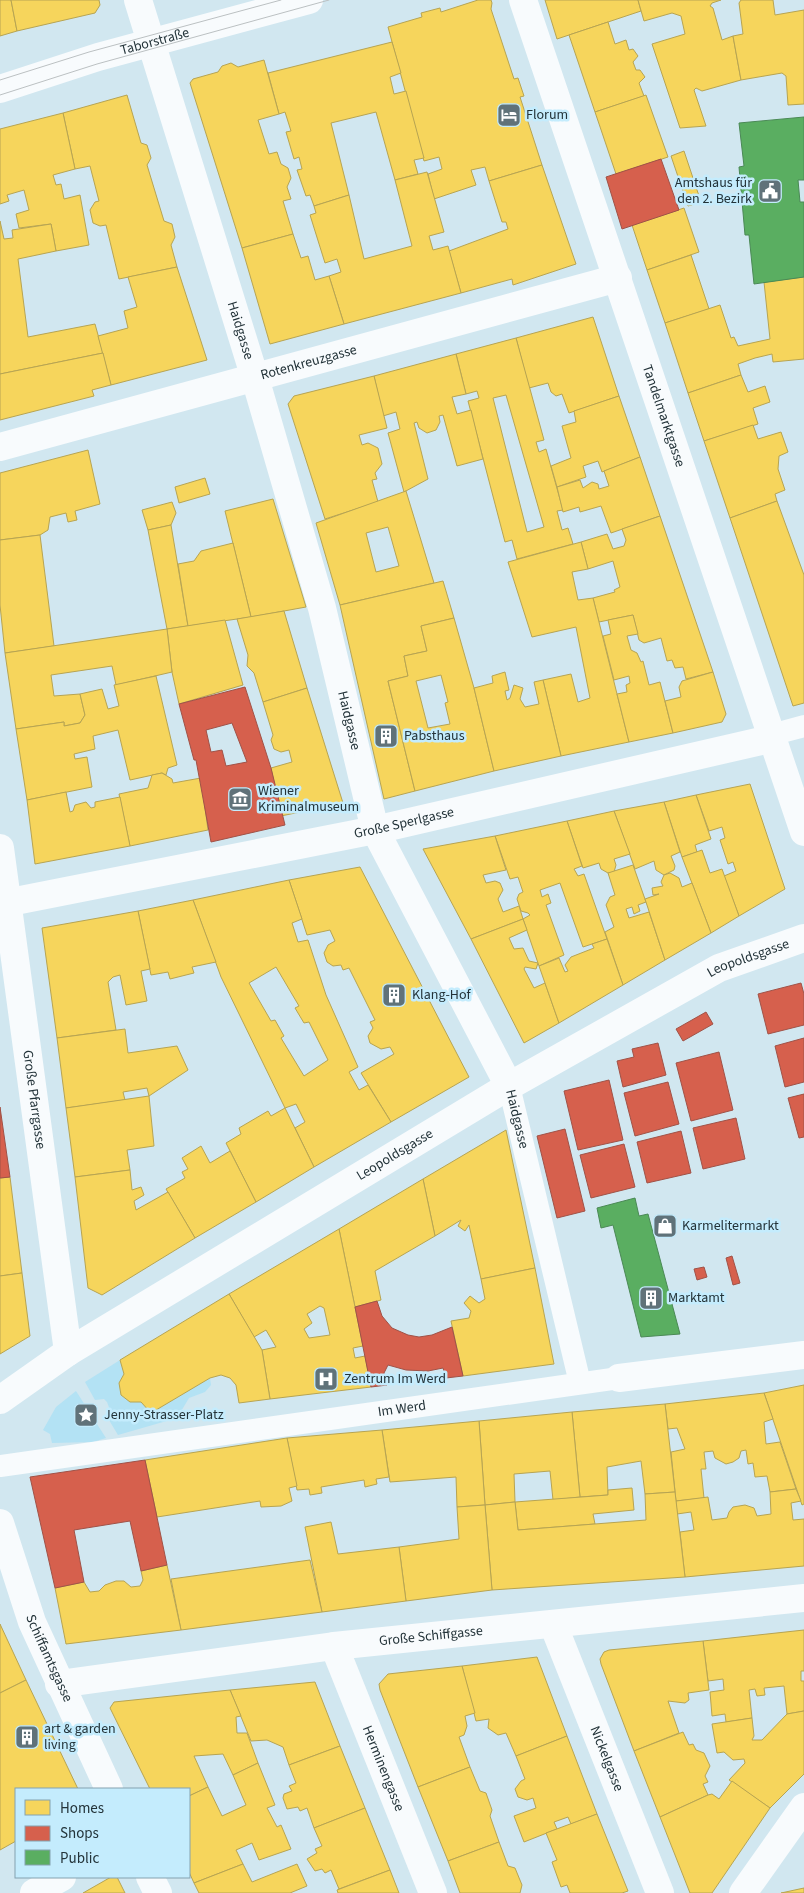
<svg xmlns="http://www.w3.org/2000/svg" width="804" height="1893" viewBox="0 0 804 1893" font-family="'Source Sans 3',sans-serif">
  <style>
    .green { fill: #b3e2f4 }
    .homes { fill: #f6d55c; stroke: #b7a452; fill-rule: evenodd }
    .shops { fill: #d6604d; stroke: #a05247; fill-rule: evenodd }
    .public { fill: #5aae61; stroke: #4a8955 }
    .lines { fill: none; stroke-linecap: round; stroke-linejoin: round }
    .pedestrian { stroke: #f8fbfd; stroke-width: 22 }
    .minor { stroke: #f8fbfd; stroke-width: 28 }
    .secondary { stroke: #f8fbfd; stroke-width: 28 }
    .tram { stroke: #bbc0c2; stroke-width: 1 }
    .labels { text-anchor: middle; dominant-baseline: central; stroke-width: 5; stroke-linejoin: round; paint-order: stroke }
    .street-label { font-size: 14px; fill: #233339; stroke: #c4ecfd }
    .poi-label { font-size: 14px; fill: #233339; stroke: #c4ecfd; text-anchor: start }
  </style>
  <rect width="100%" height="100%" fill="#d1e7f0"/>
  <!-- green -->
  <g class="green">
    <polygon points="120,1360 124,1374 119,1383 121,1395 130,1402 141,1402 151,1413 210,1378 211,1385 205,1392 189,1398 177,1418 118,1435 106,1415 110,1410 107,1402 104,1399 95,1400 85,1382"/>
    <polygon points="76,1391 85,1405 82,1412 83,1419 90,1423 95,1421 106,1438 93,1442 52,1443 50,1434 43,1430 56,1407"/>
  </g>
  <!-- homes -->
  <g class="homes">
    <polygon points="0,0 11,0 17,31 0,36"/>
    <polygon points="11,0 99,0 100,5 95,13 17,31"/>
    <polygon points="478,0 491,0 492,3 491,9 514,79 518,78 524,96 520,97 542,165 489,181 485,167 471,170 476,185 434,199 428,174 442,169 439,157 424,161 388,27 422,17 421,13 440,8 441,12"/>
    <polygon points="545,0 638,0 641,11 557,39"/>
    <polygon points="638,0 721,0 712,3 710,6 713,8 722,40 733,36 741,80 702,91 696,88 694,90 706,126 680,128 652,44 685,34 681,16 672,13 644,21"/>
    <polygon points="741,0 773,0 775,15 804,10 804,104 788,105 786,76 782,73 741,80 733,36 743,34 739,3"/>
    <polygon points="608,22 615,44 626,40 629,50 633,49 638,56 633,62 636,70 640,70 645,77 639,83 644,96 595,112 569,35"/>
    <polygon points="392,42 401,73 390,77 394,94 406,91 424,158 414,160 418,174 395,180 376,112 331,123 349,195 314,206 310,195 306,196 297,170 302,169 299,157 294,159 286,132 291,131 285,112 279,114 268,73"/>
    <polygon points="264,60 279,114 258,120 269,154 277,152 281,164 288,168 291,178 287,187 291,199 283,201 293,234 242,248 190,83 193,79 218,72 222,66 231,63 238,67"/>
    <polygon points="127,95 141,143 147,145 151,158 147,165 164,221 172,224 175,237 171,245 177,267 119,279 106,225 100,226 93,223 90,210 95,202 99,201 90,166 75,169 63,113"/>
    <polygon points="646,95 668,157 616,174 595,112"/>
    <polygon points="63,113 75,169 53,175 56,185 61,184 64,199 80,195 89,245 56,251 51,224 19,228 16,214 29,210 24,190 7,195 9,201 0,204 0,129"/>
    <polygon points="684,151 701,202 688,206 671,156"/>
    <polygon points="542,165 576,264 513,285 512,279 461,293 449,251 508,229 506,222 502,222 489,181"/>
    <polygon points="427,172 444,232 429,236 433,250 448,246 461,293 344,324 329,276 341,272 337,259 325,263 310,215 316,213 314,206 349,195 364,259 412,246 395,180"/>
    <polygon points="684,208 699,252 647,270 632,225"/>
    <polygon points="0,221 4,239 13,238 12,230 51,224 56,251 18,259 28,337 95,324 103,353 0,374"/>
    <polygon points="293,234 301,258 308,256 315,280 329,276 344,324 270,344 242,248"/>
    <polygon points="691,255 709,309 665,323 647,270"/>
    <polygon points="177,267 207,360 111,385 98,336 128,328 124,311 137,307 128,277"/>
    <polygon points="804,277 804,359 773,362 772,354 755,358 738,364 741,375 688,393 665,323 720,305 731,338 734,337 738,346 770,339 764,282"/>
    <polygon points="593,317 619,396 569,413 562,394 556,396 551,392 548,383 529,388 516,338"/>
    <path d="M516,338L544,440L536,442L539,452L546,449L563,510L557,511L562,530L568,528L573,544L517,559L512,540L505,542L468,401L479,398L477,391L466,394L456,354ZM506,395L544,527L527,532L493,398Z"/>
    <polygon points="103,353 111,385 92,390 94,396 0,420 0,374"/>
    <polygon points="456,354 466,394 452,397 457,414 471,410 483,459 457,466 443,415 439,416 440,422 436,430 427,433 419,428 417,422 414,423 428,479 404,492 388,433 400,429 396,412 383,416 374,376"/>
    <polygon points="741,375 748,392 765,386 770,402 753,408 758,424 704,441 688,393"/>
    <polygon points="374,376 387,428 359,435 362,445 368,443 378,448 382,464 375,473 377,479 372,480 378,502 325,519 288,404 294,396"/>
    <polygon points="619,396 640,457 602,472 598,461 583,466 586,477 557,487 551,466 571,458 562,426 576,422 574,411"/>
    <polygon points="753,425 758,439 781,432 788,452 779,456 778,469 785,490 775,494 777,501 730,518 704,441"/>
    <polygon points="88,450 100,504 75,511 77,520 68,522 66,513 50,517 48,530 40,535 0,540 0,473"/>
    <polygon points="640,457 660,516 611,533 601,506 580,512 579,507 563,512 557,487 580,480 583,488 592,482 598,484 599,489 609,486 604,471"/>
    <polygon points="205,478 210,494 179,503 175,487"/>
    <path d="M406,491L434,583L340,605L316,523ZM388,527L399,566L376,572L366,533Z"/>
    <polygon points="273,499 306,607 251,617 225,511"/>
    <polygon points="777,501 804,575 804,703 793,706 730,518"/>
    <polygon points="172,502 176,513 171,525 148,530 142,510"/>
    <polygon points="660,516 713,672 686,679 683,667 675,668 672,660 667,661 661,638 644,643 639,640 633,615 599,622 593,598 615,592 614,590 620,587 613,561 588,569 581,542 607,534 613,549 624,546 626,540 622,529"/>
    <polygon points="171,525 188,626 167,629 148,530"/>
    <polygon points="40,535 54,646 5,653 0,605 0,540"/>
    <polygon points="581,542 588,569 572,572 578,600 593,598 629,742 561,756 543,680 571,674 578,702 590,698 576,627 532,637 508,562"/>
    <polygon points="233,543 251,617 188,626 178,564 194,561 201,551"/>
    <polygon points="443,581 454,618 421,626 427,651 404,656 408,676 388,681 415,791 384,799 340,605"/>
    <polygon points="284,611 307,688 263,702 254,673 247,666 248,655 237,619"/>
    <polygon points="633,615 638,634 627,636 631,650 637,653 641,662 643,661 649,685 660,682 673,733 629,742 617,694 627,692 626,685 630,683 629,676 614,680 603,636 611,634 608,620"/>
    <path d="M454,618L474,688L494,771L415,791L388,681L408,676L404,656L427,651L421,626ZM441,675L448,702L445,703L450,724L428,728L416,681Z"/>
    <polygon points="225,620 243,685 179,704 172,672 167,629"/>
    <polygon points="167,629 172,672 116,685 112,666 51,675 54,696 80,694 85,715 80,723 64,726 64,722 16,729 5,653"/>
    <polygon points="505,672 509,690 505,691 507,700 510,698 514,685 523,688 520,699 525,707 539,704 534,682 543,680 561,756 494,771 474,688 493,683 492,676"/>
    <polygon points="713,672 726,714 722,722 673,733 665,701 681,697 679,687 682,681"/>
    <polygon points="156,676 177,765 168,768 166,775 162,773 130,780 118,730 93,736 95,749 74,754 75,759 87,757 92,787 27,800 16,729 64,722 64,726 80,723 85,715 80,694 102,689 108,709 119,706 114,685"/>
    <polygon points="307,688 343,803 281,816 271,768 292,762 289,750 281,752 274,749 271,740 273,735 263,702"/>
    <polygon points="162,773 172,779 173,783 201,778 208,830 130,846 119,794 148,788 152,775"/>
    <polygon points="750,784 785,889 739,916 724,876 736,871 733,862 728,864 720,840 725,838 722,827 709,831 696,795"/>
    <polygon points="66,792 70,812 73,811 75,805 86,802 91,808 95,807 95,802 120,797 130,846 35,864 27,800"/>
    <polygon points="696,795 711,839 695,845 697,852 682,857 664,802"/>
    <polygon points="664,802 680,852 671,856 675,866 674,870 664,875 656,870 654,861 635,869 614,811"/>
    <polygon points="614,811 630,854 614,859 616,865 614,872 608,873 601,869 599,863 583,868 567,821"/>
    <polygon points="567,821 582,866 574,869 578,876 584,874 607,939 583,947 560,883 540,890 542,897 548,894 551,903 546,905 564,955 539,966 523,919 530,915 528,913 521,911 517,899 519,894 523,892 518,877 510,879 495,836"/>
    <polygon points="495,836 506,870 483,875 486,883 495,881 500,883 503,890 498,899 503,912 519,906 523,919 471,939 423,849"/>
    <polygon points="702,850 710,873 722,869 739,916 711,933 682,857"/>
    <polygon points="633,865 646,902 638,905 640,911 634,914 632,907 626,909 629,918 649,912 665,960 623,985 605,932 614,927 606,905 610,897 615,895 608,873"/>
    <polygon points="360,867 469,1077 391,1122 361,1073 394,1054 390,1047 381,1049 370,1043 368,1036 373,1028 370,1022 375,1020 349,968 343,970 341,965 333,966 327,962 324,953 328,945 335,941 330,930 307,935 289,880"/>
    <polygon points="670,873 679,878 682,887 692,883 711,933 665,960 645,899 659,894 653,895 652,888 663,886 661,882 664,875"/>
    <path d="M289,880L302,919L292,923L298,942L308,940L326,995L358,1067L349,1072L359,1090L368,1085L391,1122L314,1167L295,1128L305,1122L296,1104L285,1108L221,977L193,900ZM276,967L299,1006L295,1008L304,1023L309,1022L328,1060L304,1076L281,1038L284,1036L275,1020L271,1021L249,983Z"/>
    <polygon points="193,900 216,962 192,967 194,973 170,979 168,972 151,975 138,911"/>
    <polygon points="138,911 150,969 141,971 147,1001 126,1005 120,975 113,977 108,982 116,1030 57,1038 42,928"/>
    <polygon points="523,919 527,930 509,938 514,949 523,948 529,961 538,963 536,969 525,967 524,969 534,988 545,983 559,1023 524,1043 471,939"/>
    <polygon points="607,939 623,985 559,1023 539,966 559,958 565,972 568,971 565,965 571,957 594,948 592,944"/>
    <polygon points="125,1029 128,1053 177,1046 188,1070 149,1096 147,1088 123,1092 125,1100 66,1108 57,1038"/>
    <polygon points="149,1096 154,1146 127,1150 130,1170 75,1177 66,1108"/>
    <polygon points="285,1108 314,1167 256,1202 226,1143 241,1134 239,1128 268,1111 271,1116"/>
    <polygon points="506,1130 535,1268 481,1279 469,1225 465,1231 458,1226 461,1220 435,1236 423,1179"/>
    <polygon points="201,1146 210,1163 230,1151 256,1202 195,1238 166,1189 185,1178 182,1172 188,1169 182,1158"/>
    <polygon points="130,1170 132,1190 141,1187 144,1195 134,1201 136,1210 168,1192 195,1238 102,1295 88,1288 75,1177"/>
    <polygon points="10,1177 22,1273 0,1276 0,1178"/>
    <polygon points="423,1179 435,1236 375,1271 381,1300 355,1307 339,1229"/>
    <path d="M339,1229L363,1346L353,1348L355,1358L365,1356L371,1387L270,1399L262,1350L276,1347L266,1330L254,1337L229,1294ZM320,1306L324,1308L330,1335L309,1338L304,1329L312,1323L307,1314Z"/>
    <polygon points="535,1268 554,1364 463,1376 451,1321 469,1318 471,1311 464,1303 470,1296 479,1303 485,1299 481,1279"/>
    <polygon points="22,1273 30,1336 0,1354 0,1276"/>
    <polygon points="229,1294 262,1350 270,1399 239,1403 236,1385 230,1378 221,1375 210,1378 151,1413 141,1402 130,1402 121,1395 119,1383 124,1374 120,1360"/>
    <polygon points="804,1385 804,1504 802,1505 764,1393"/>
    <polygon points="764,1393 773,1419 764,1422 766,1444 780,1442 796,1489 770,1492 767,1476 755,1477 753,1463 748,1464 746,1450 741,1451 739,1458 733,1462 726,1464 715,1458 713,1451 704,1452 706,1469 701,1469 704,1498 676,1501 671,1452 685,1449 677,1428 668,1429 665,1404"/>
    <polygon points="665,1404 675,1492 645,1494 641,1461 607,1467 608,1495 580,1497 572,1412"/>
    <polygon points="572,1412 580,1497 553,1500 550,1471 514,1474 515,1502 485,1505 479,1421"/>
    <polygon points="479,1421 485,1505 457,1507 456,1477 390,1482 382,1430"/>
    <polygon points="382,1430 389,1477 376,1479 377,1484 365,1487 364,1480 321,1487 322,1493 310,1495 309,1489 297,1490 287,1438"/>
    <polygon points="287,1438 297,1486 289,1488 292,1501 281,1506 261,1507 260,1501 157,1517 145,1460"/>
    <polygon points="632,1488 634,1510 593,1514 595,1524 518,1530 515,1502 608,1495 608,1490"/>
    <polygon points="796,1489 801,1501 791,1503 793,1520 804,1519 804,1566 685,1577 680,1532 694,1530 691,1512 677,1514 676,1501 708,1497 712,1520 727,1518 729,1512 733,1507 745,1505 754,1508 757,1516 771,1514 770,1492"/>
    <polygon points="675,1492 685,1577 492,1590 485,1505 515,1502 518,1530 646,1520 645,1494"/>
    <polygon points="485,1505 492,1590 406,1601 399,1547 459,1539 457,1507"/>
    <polygon points="331,1522 338,1554 399,1547 406,1601 322,1612 305,1527"/>
    <polygon points="310,1560 322,1612 181,1630 171,1579"/>
    <polygon points="167,1565 181,1630 66,1644 55,1588 84,1582 90,1592 99,1591 105,1585 116,1581 124,1581 131,1587 140,1586 143,1580 141,1571"/>
    <polygon points="0,1624 26,1680 0,1693"/>
    <polygon points="804,1630 804,1671 801,1671 801,1681 804,1681 804,1711 787,1714 784,1686 764,1688 765,1695 757,1696 755,1689 749,1690 752,1718 726,1722 725,1714 712,1716 710,1692 724,1690 723,1679 708,1681 703,1641"/>
    <polygon points="703,1641 709,1690 688,1693 689,1700 685,1703 668,1701 679,1733 634,1751 601,1664 600,1659 604,1652 609,1650"/>
    <polygon points="537,1657 567,1736 516,1756 506,1733 498,1735 488,1728 489,1719 476,1721 462,1666"/>
    <polygon points="462,1666 475,1713 465,1716 467,1726 464,1735 459,1737 470,1767 418,1787 380,1690 379,1684 388,1674"/>
    <polygon points="26,1680 78,1789 16,1789 16,1841 0,1850 0,1693"/>
    <polygon points="315,1682 340,1746 289,1765 283,1747 267,1740 251,1741 230,1690"/>
    <polygon points="230,1690 241,1716 236,1717 237,1733 247,1733 258,1763 233,1775 223,1754 194,1756 208,1787 189,1796 189,1789 150,1789 110,1708 114,1702"/>
    <polygon points="804,1711 804,1774 770,1808 729,1780 745,1763 744,1759 733,1760 724,1752 717,1753 712,1724 752,1718 754,1736 752,1740 762,1740 787,1714"/>
    <polygon points="683,1732 689,1745 693,1744 696,1750 704,1753 710,1766 705,1776 708,1782 703,1784 708,1795 660,1817 634,1751"/>
    <polygon points="567,1736 597,1814 571,1824 568,1817 554,1822 557,1829 524,1842 514,1816 536,1808 533,1798 527,1800 518,1797 515,1789 521,1781 525,1779 516,1756"/>
    <polygon points="340,1746 365,1808 314,1828 307,1808 300,1811 298,1807 287,1809 283,1798 284,1794 292,1791 289,1786 296,1783 289,1765"/>
    <polygon points="258,1763 275,1805 267,1808 277,1827 281,1825 291,1849 259,1860 252,1843 236,1850 243,1864 194,1883 189,1872 189,1796 208,1787 222,1816 246,1805 233,1775"/>
    <polygon points="470,1767 480,1791 486,1793 492,1810 490,1816 499,1842 448,1861 418,1787"/>
    <polygon points="732,1781 770,1808 712,1893 690,1893 660,1817 708,1795 712,1794 719,1799"/>
    <polygon points="365,1808 390,1870 339,1889 331,1870 325,1873 322,1869 315,1871 307,1859 317,1853 315,1849 322,1846 314,1828"/>
    <polygon points="597,1814 628,1891 622,1893 570,1893 567,1885 561,1887 552,1862 557,1860 546,1833"/>
    <polygon points="499,1842 508,1866 515,1868 522,1885 520,1893 460,1893 448,1861"/>
    <polygon points="243,1864 252,1882 297,1864 307,1886 290,1893 199,1893 194,1883"/>
    <polygon points="390,1870 399,1893 338,1893 337,1890"/>
    <polygon points="111,1877 117,1877 125,1893 83,1893"/>
    <polygon points="804,1888 804,1893 781,1893"/>
  </g>
  <!-- shops -->
  <g class="shops">
    <polygon points="661,159 679,210 622,229 606,177"/>
    <path d="M245,687L271,768L285,825L211,842L196,760H194L179,704ZM232,723L247,762L226,766L222,750L211,752L206,730Z"/>
    <polygon points="801,983 804,994 804,1025 768,1034 758,994"/>
    <polygon points="706,1012 713,1024 683,1041 676,1029"/>
    <polygon points="804,1038 804,1082 785,1087 775,1046"/>
    <polygon points="658,1043 666,1075 623,1087 617,1061 634,1057 632,1049"/>
    <polygon points="719,1052 733,1110 691,1121 676,1063"/>
    <polygon points="609,1080 623,1140 578,1150 564,1091"/>
    <polygon points="668,1082 679,1124 635,1136 624,1093"/>
    <polygon points="804,1094 804,1137 799,1138 788,1098"/>
    <polygon points="0,1107 10,1177 0,1178"/>
    <polygon points="736,1118 745,1159 703,1169 693,1128"/>
    <polygon points="565,1129 585,1211 557,1218 537,1136"/>
    <polygon points="681,1131 691,1173 647,1183 637,1142"/>
    <polygon points="624,1144 635,1187 591,1198 580,1155"/>
    <polygon points="732,1256 740,1283 733,1285 726,1258"/>
    <polygon points="704,1267 707,1277 697,1280 694,1269"/>
    <polygon points="377,1301 382,1316 392,1328 408,1335 419,1337 432,1335 452,1327 463,1376 446,1378 443,1368 428,1371 406,1370 388,1365 384,1373 387,1385 371,1387 355,1307"/>
    <polygon points="145,1460 167,1565 141,1571 130,1521 74,1530 84,1582 55,1588 30,1477"/>
  </g>
  <!-- public -->
  <g class="public">
    <polygon points="804,117 804,180 798,180 800,202 804,202 804,277 754,284 749,235 745,235 739,167 744,166 739,123"/>
    <polygon points="635,1198 639,1216 648,1214 680,1334 641,1337 613,1225 601,1228 597,1208"/>
  </g>
  <g class="lines">
    <!-- pedestrian -->
    <g class="pedestrian">
      <polyline points="774,738 782,732 804,726"/>
      <path id="s1" d="M509,1086L580,1383"/>
      <path id="s2" d="M0,1466L619,1378"/>
    </g>
    <!-- minor -->
    <g class="minor">
      <path id="s3" d="M138,0L255,378L322,608L375,830L509,1086"/>
      <path id="s4" d="M523,0L804,832"/>
      <path id="s5" d="M0,447L618,278"/>
      <path id="s6" d="M0,848L68,1352"/>
      <path id="s7" d="M0,904L375,830L774,738"/>
      <polyline points="619,1378 804,1355"/>
      <path id="s8" d="M0,1400L68,1352L509,1086L719,968L804,938"/>
      <path id="s9" d="M0,1523L32,1622L109,1789"/>
      <path id="s10" d="M553,1624L660,1893"/>
      <path id="s11" d="M334,1646L433,1893"/>
      <path id="s12" d="M59,1684L334,1646L804,1598"/>
      <polyline points="150,1877 158,1893"/>
      <polyline points="34,1893 62,1877"/>
      <polyline points="743,1893 804,1807"/>
    </g>
    <!-- secondary -->
    <path class="secondary" id="s13" d="M0,89L98,57L309,0"/>
    <!-- tram -->
    <g class="tram">
      <polyline points="0,80 89,52 281,0"/>
      <polyline points="0,95 97,64 329,0"/>
    </g>
  </g>
  <!-- icons -->
  <defs>
    <g id="hotel-square" transform="scale(1.25)"><rect x="-9" y="-9" width="18" height="18" rx="4" fill="#607279" stroke="#c4ecfd"/><path d="M-6-4.5h1.5V1H6V5H4.5V3h-9V5H-6ZM-4 0a1.8 1.8 0 1 1 3.6 0ZM.5 0V-2.5h3Q6-2.5 6 0Z" fill="#fff"/></g>
    <g id="civic-square" transform="scale(1.25)"><rect x="-9" y="-9" width="18" height="18" rx="4" fill="#607279" stroke="#c4ecfd"/><path d="M-.6-6.5H3V-4.5H.6V-3L4-1V1h2V6H-6V1h2V-1L-.6-3ZM-1.2 2.5V6h2.4V2.5Z" fill="#fff"/></g>
    <g id="building-square" transform="scale(1.25)"><rect x="-9" y="-9" width="18" height="18" rx="4" fill="#607279" stroke="#c4ecfd"/><path d="M-4-6H4V6H1V3H-1V6H-4ZM-2.5-4.3h1.7v1.8h-1.7ZM.8-4.3h1.7v1.8H.8ZM-2.5-1h1.7V.8h-1.7ZM.8-1h1.7V.8H.8Z" fill="#fff"/></g>
    <g id="museum-square" transform="scale(1.25)"><rect x="-9" y="-9" width="18" height="18" rx="4" fill="#607279" stroke="#c4ecfd"/><path d="M0-6L6-3V-2H-6V-3ZM-5-1h2V3h-2ZM-1-1h2V3h-2ZM3-1h2V3H3ZM-6 4H6V6H-6Z" fill="#fff"/></g>
    <g id="shop-square" transform="scale(1.25)"><rect x="-9" y="-9" width="18" height="18" rx="4" fill="#607279" stroke="#c4ecfd"/><path d="M-5-2.5h2.3a2.7 3.5 0 0 1 5.4 0H5L5.5 6h-11ZM-1.5-2.5h3a1.5 2.3 0 0 0-3 0Z" fill="#fff"/></g>
    <g id="hospital-square" transform="scale(1.25)"><rect x="-9" y="-9" width="18" height="18" rx="4" fill="#607279" stroke="#c4ecfd"/><path d="M-5-5h3v3.5h4V-5h3V5h-3V1.5h-4V5h-3Z" fill="#fff"/></g>
    <g id="sight-square" transform="scale(1.25)"><rect x="-9" y="-9" width="18" height="18" rx="4" fill="#607279" stroke="#c4ecfd"/><path d="M0-6L1.8-2.2L6-1.7L2.9 1.2L3.7 5.4L0 3.3L-3.7 5.4L-2.9 1.2L-6-1.7L-1.8-2.2Z" fill="#fff"/></g>
  </defs>
  <g fill-rule="evenodd">
    <use href="#hotel-square" x="509" y="115"/>
    <use href="#civic-square" x="770" y="191"/>
    <use href="#building-square" x="386" y="736"/>
    <use href="#museum-square" x="240" y="799"/>
    <use href="#building-square" x="394" y="995"/>
    <use href="#shop-square" x="665" y="1226"/>
    <use href="#building-square" x="651" y="1298"/>
    <use href="#hospital-square" x="326" y="1379"/>
    <use href="#sight-square" x="86" y="1415"/>
    <use href="#building-square" x="27" y="1737"/>
  </g>
  <g class="labels">
    <!-- street labels -->
    <g class="street-label">
      <text stroke="none"><textPath href="#s13" startOffset="162">Taborstraße</textPath></text>
      <text stroke="none"><textPath href="#s3" startOffset="346">Haidgasse</textPath></text>
      <text stroke="none"><textPath href="#s5" startOffset="320">Rotenkreuzgasse</textPath></text>
      <text stroke="none"><textPath href="#s4" startOffset="439">Tandelmarktgasse</textPath></text>
      <text stroke="none"><textPath href="#s3" startOffset="751">Haidgasse</textPath></text>
      <text stroke="none"><textPath href="#s7" startOffset="412">Große Sperlgasse</textPath></text>
      <text stroke="none"><textPath href="#s8" startOffset="870">Leopoldsgasse</textPath></text>
      <text stroke="none"><textPath href="#s6" startOffset="254">Große Pfarrgasse</textPath></text>
      <text stroke="none"><textPath href="#s1" startOffset="34">Haidgasse</textPath></text>
      <text stroke="none"><textPath href="#s8" startOffset="465">Leopoldsgasse</textPath></text>
      <text stroke="none"><textPath href="#s2" startOffset="406">Im Werd</textPath></text>
      <text stroke="none"><textPath href="#s12" startOffset="375">Große Schiffgasse</textPath></text>
      <text stroke="none"><textPath href="#s9" startOffset="144">Schiffamtsgasse</textPath></text>
      <text stroke="none"><textPath href="#s10" startOffset="145">Nickelgasse</textPath></text>
      <text stroke="none"><textPath href="#s11" startOffset="132">Herminengasse</textPath></text>
    </g>
    <!-- poi labels -->
    <g class="poi-label">
      <text x="526" y="115">Florum</text>
      <text x="752" y="183" text-anchor="end">Amtshaus für<tspan x="752" dy="16">den 2. Bezirk</tspan></text>
      <text x="404" y="736">Pabsthaus</text>
      <text x="258" y="791">Wiener<tspan x="258" dy="16">Kriminalmuseum</tspan></text>
      <text x="412" y="995">Klang-Hof</text>
      <text x="682" y="1226">Karmelitermarkt</text>
      <text x="668" y="1298">Marktamt</text>
      <text x="344" y="1379">Zentrum Im Werd</text>
      <text x="104" y="1415">Jenny-Strasser-Platz</text>
      <text x="44" y="1729">art &amp; garden<tspan x="44" dy="16">living</tspan></text>
    </g>
  </g>
  <!-- legend -->
  <rect x="15" y="1788" width="175" height="90" fill="#c4ecfd" stroke="#84a2af"/>
  <rect x="25" y="1800" width="25" height="15" fill="#f6d55c" stroke="#84a2af"/>
  <text x="60" y="1813" font-size="15" fill="#233339">Homes</text>
  <rect x="25" y="1826" width="25" height="15" fill="#d6604d" stroke="#84a2af"/>
  <text x="60" y="1838" font-size="15" fill="#233339">Shops</text>
  <rect x="25" y="1850" width="25" height="15" fill="#5aae61" stroke="#84a2af"/>
  <text x="60" y="1863" font-size="15" fill="#233339">Public</text>
</svg>
